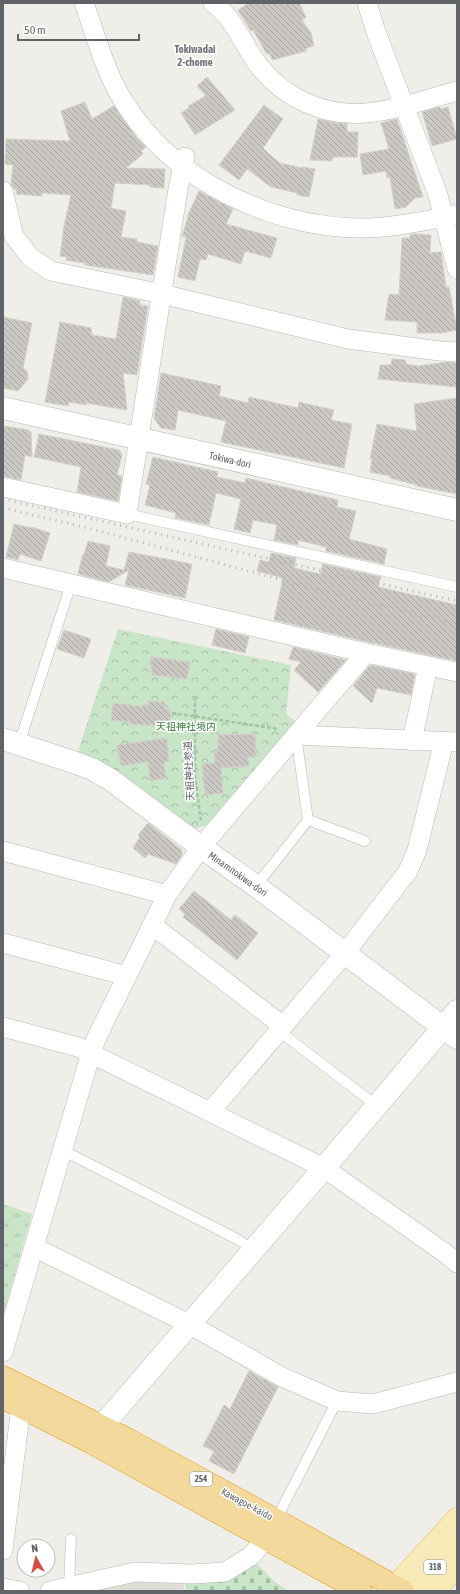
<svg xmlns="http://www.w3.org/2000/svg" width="460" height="1594" viewBox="0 0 460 1594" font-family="'Asap Condensed','Noto Sans JP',sans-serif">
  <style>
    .education { fill: #e0ddd7 }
    .forest { fill: url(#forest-crowns) }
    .cemetery { fill: url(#cemetery-stones) }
    .park { fill: url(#park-tufts) }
    .building { fill: url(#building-back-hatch); stroke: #d4d0c7 }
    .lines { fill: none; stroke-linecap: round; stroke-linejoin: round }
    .lane-casing { stroke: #b5b8bb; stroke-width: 11 }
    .street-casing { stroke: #b5b8bb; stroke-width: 20 }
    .secondary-casing { stroke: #b4b7bb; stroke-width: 23 }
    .primary-casing { stroke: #e4be6d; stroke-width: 23 }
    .highway-casing { stroke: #e19917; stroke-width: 23 }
    .path { stroke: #a1c5aa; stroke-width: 2.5; stroke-dasharray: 4 2; stroke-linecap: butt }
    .lane { stroke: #fff; stroke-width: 10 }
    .street { stroke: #fff; stroke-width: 19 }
    .secondary { stroke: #fff; stroke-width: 22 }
    .primary { stroke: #f7eab6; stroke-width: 22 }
    .highway { stroke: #f3d99c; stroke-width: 22 }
    .rail { stroke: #b6b7b7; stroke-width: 3; stroke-dasharray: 1 5; stroke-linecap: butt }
    .labels { text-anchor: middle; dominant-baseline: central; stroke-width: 3; stroke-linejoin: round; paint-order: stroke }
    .shield { fill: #fff; stroke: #909295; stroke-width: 1 }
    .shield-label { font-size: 9px; font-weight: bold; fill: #606367 }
    .street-label { font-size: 10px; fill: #606367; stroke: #fff }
    .park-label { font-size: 10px; fill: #3e803e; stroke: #fff }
    .neighbourhood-label { font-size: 11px; font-weight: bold; fill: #717579; stroke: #fff }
  </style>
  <defs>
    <pattern id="forest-crowns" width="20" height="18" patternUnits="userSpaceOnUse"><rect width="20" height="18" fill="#c9e5c8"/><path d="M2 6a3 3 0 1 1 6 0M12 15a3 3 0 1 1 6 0" fill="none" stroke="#a7bda6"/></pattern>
    <pattern id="cemetery-stones" width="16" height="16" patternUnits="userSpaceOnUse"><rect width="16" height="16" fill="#c9e5c8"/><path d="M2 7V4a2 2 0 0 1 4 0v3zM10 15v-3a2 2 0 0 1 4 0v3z" fill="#a7bda6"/></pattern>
    <pattern id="park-tufts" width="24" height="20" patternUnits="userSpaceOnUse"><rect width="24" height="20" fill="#c9e5c8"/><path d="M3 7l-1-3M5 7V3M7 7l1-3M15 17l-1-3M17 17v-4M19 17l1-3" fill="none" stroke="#a7bda6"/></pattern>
    <pattern id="building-back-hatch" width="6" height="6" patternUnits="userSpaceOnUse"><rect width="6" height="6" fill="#ccc9c5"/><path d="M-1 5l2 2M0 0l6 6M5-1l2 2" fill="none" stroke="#a9a7a4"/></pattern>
  </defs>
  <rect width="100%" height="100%" fill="#f0eee8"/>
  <!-- education -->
  <polygon class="education" points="136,1575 181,1577 185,1591 70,1591"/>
  <!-- forest -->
  <polygon class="forest" points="118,629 291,665 286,714 297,723 208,825 198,828 191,827 77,754"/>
  <!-- cemetery -->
  <polygon class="cemetery" points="252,1559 275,1582 289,1591 187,1591 182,1577"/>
  <!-- park -->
  <polygon class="park" points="3,1204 32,1214 3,1316"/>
  <!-- building -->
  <g class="building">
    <polygon points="249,3 299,3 306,17 302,20 311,33 314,46 306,48 306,51 272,60 270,54 266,53 253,30 251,31 238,10"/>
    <polygon points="207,77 235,110 195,135 181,113 189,108 188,106 206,96 197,86"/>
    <polygon points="85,102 92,119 114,106 136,137 146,147 141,151 143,154 126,168 165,169 164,188 150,187 150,185 115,183 111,208 126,211 121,237 137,239 137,242 158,246 153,275 85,265 85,263 66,260 67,257 60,256 64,226 71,195 42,193 42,196 16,194 17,190 14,189 11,184 13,165 5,164 6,139 70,141 61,111"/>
    <polygon points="264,105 283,119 263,148 271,156 280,163 302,168 302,167 315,169 309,197 297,195 297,193 271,187 247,169 239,180 219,165"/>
    <polygon points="440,107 440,109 448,107 457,139 432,146 422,112"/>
    <polygon points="318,119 335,123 347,124 347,132 358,132 357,157 333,157 332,161 310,160"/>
    <polygon points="397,119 423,197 415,198 406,207 395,209 390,177 387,178 386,171 363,175 360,154 389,149 381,123"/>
    <polygon points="199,191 233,209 226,224 277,238 271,258 245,251 241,264 208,254 206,260 200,259 195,281 178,277 186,237 182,236 188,217 187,217"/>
    <polygon points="414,234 431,235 430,253 441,252 446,287 449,287 457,330 441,333 417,333 417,322 385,320 389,294 399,295 402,238 410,238 410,235"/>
    <polygon points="123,297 140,301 140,305 148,306 137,375 123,373 127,410 86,403 86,405 69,402 68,406 45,402 60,322 91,328 92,335 116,339"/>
    <polygon points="3,317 32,323 23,368 27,371 28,379 18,391 3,388"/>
    <polygon points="392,359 405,360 406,364 418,366 447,362 456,363 457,387 378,379 380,365 391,365"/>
    <polygon points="161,373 221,386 219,396 248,403 249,397 298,408 299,402 334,410 331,420 352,424 344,468 221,442 226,421 178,410 175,430 161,428 154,418"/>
    <polygon points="457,398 457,494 417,486 417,485 390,478 390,476 370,472 372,459 370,459 377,424 417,431 414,404"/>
    <polygon points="3,426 29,430 29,431 31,432 32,457 25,455 21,480 3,476"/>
    <polygon points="39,434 119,450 122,455 117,475 122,476 118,501 77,492 81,467 34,457"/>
    <polygon points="153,457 218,472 217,477 245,483 246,478 338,500 337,507 356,511 349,539 387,549 384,564 326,551 326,547 298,540 298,545 274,540 277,525 253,520 250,533 234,529 241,499 216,493 209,525 175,518 176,513 145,505 150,485 146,484"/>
    <polygon points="14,524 32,528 32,527 50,533 41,561 20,554 18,560 6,557"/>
    <polygon points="88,541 110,546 106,566 124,570 129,552 192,564 185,598 125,585 129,570 109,582 78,574 83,554 84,555"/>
    <polygon points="271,553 296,558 294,568 320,574 323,564 381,577 378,587 457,605 457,661 368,642 274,620 283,578 257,571 260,560 269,562"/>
    <polygon points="216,629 249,637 245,653 212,645"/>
    <polygon points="64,630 91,639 84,658 57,649"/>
    <polygon points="293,647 346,660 318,692 294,670 301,662 289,659"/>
    <polygon points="150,657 190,662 187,679 152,675"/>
    <polygon points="370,665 415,674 411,695 377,688 372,703 353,686"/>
    <polygon points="148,701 165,702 165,710 170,709 171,723 165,723 165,726 130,724 130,722 111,720 113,703 148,707"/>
    <polygon points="255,734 256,757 248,757 249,766 221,768 223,793 205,795 202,764 215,763 214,752 218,752 218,735"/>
    <polygon points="167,738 169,761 164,762 166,778 150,781 148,762 121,766 117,745"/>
    <polygon points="148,823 182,850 182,855 176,864 148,854 145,858 133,848 140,837 138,835"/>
    <polygon points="194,891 231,920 235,915 258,933 237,960 183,917 185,914 179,909"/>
    <polygon points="249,1371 278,1387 234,1474 209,1461 214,1451 203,1446 224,1405 230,1409"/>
  </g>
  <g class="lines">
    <!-- lane casing -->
    <g class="lane-casing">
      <g id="lane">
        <polyline points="127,514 457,587"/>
        <polyline points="19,744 71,584"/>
        <polyline points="308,820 365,841"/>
        <polyline points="256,886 308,820 296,735"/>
        <polyline points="279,1031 377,1106"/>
        <polyline points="62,1150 237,1239 253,1250"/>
        <polyline points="276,1520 337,1401"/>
        <polyline points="69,1587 71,1539"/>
      </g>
    </g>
    <!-- street casing -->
    <g class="street-casing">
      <g id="street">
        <path d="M84,3C96,36 105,72 124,102C173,181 272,228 364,228C395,228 426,220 457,215"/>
        <path d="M213,3C235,19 243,45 259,66C284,98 325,117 366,113C397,110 427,99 457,91"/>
        <polyline points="367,3 376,32 438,195 457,269"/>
        <polyline points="3,191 14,236 30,257 51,271 162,294 348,339 440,351 457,352"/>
        <polyline points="3,487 127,514 178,189 185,157"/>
        <polyline points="3,568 366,653 457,672"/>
        <polyline points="296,735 456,742"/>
        <polyline points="412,741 428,666"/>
        <polyline points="3,851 167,895"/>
        <polyline points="152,925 283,1026"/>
        <polyline points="3,943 127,976"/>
        <polyline points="3,1027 78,1047 324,1168 445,1253 457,1263"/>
        <polyline points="210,1112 345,953 408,871 417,850 444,741"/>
        <polyline points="34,1247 189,1324 282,1377 337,1401 373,1404 457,1382"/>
        <polyline points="3,1352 91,1053 96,1039 167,895 201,847 366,653"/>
        <polyline points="3,1550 21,1407"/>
        <polyline points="3,1588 20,1591"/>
        <polyline points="50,1591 135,1572 192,1574 225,1572 252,1555 265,1539"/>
      </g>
    </g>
    <!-- secondary casing -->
    <g class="secondary-casing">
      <g id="secondary">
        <polyline points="3,408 457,510"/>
        <polyline points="3,739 73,762 92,769 111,780 201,847 256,886 457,1038"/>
        <polyline points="93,1442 102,1426 324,1168 457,1011"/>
      </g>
    </g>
    <!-- primary casing -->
    <g class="primary-casing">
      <g id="primary">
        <polyline points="391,1591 457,1519"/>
        <polyline points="413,1591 457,1544"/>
        <polyline points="434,1591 457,1566"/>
      </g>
    </g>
    <!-- highway casing -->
    <g class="highway-casing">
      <g id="highway">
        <polyline points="3,1377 129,1440 276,1520 403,1591"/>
        <polyline points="3,1398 92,1443 361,1591"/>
      </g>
    </g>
    <!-- path -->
    <g class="path">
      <polyline points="195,697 195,776 201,821"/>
      <polyline points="172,713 279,729"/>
    </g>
    <!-- lane -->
    <use href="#lane" class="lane"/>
    <!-- street -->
    <use href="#street" class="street"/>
    <!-- secondary -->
    <use href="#secondary" class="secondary"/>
    <!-- primary -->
    <use href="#primary" class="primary"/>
    <!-- highway -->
    <use href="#highway" class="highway"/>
    <!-- rail -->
    <g class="rail">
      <polyline points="3,499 457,601"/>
      <polyline points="3,508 88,528 364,602 457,624"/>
    </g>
  </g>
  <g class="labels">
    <!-- shield labels -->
    <g class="shield">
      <rect x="190" y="1472" width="22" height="14" rx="3"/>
      <rect x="424" y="1560" width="22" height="14" rx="3"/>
    </g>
    <g class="shield-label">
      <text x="201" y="1479">254</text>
      <text x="435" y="1567">318</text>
    </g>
    <!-- street labels -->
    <g class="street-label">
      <text transform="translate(230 460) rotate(13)">Tokiwa-dori</text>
      <text transform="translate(189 771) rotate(-93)">天祖神社参道</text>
      <text transform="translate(238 874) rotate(35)">Minamitokiwa-dori</text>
      <text transform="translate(247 1504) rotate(28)">Kawagoe-kaido</text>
    </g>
    <!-- park labels -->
    <g class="park-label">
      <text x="186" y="726">天祖神社境内</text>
    </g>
    <!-- neighbourhood labels -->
    <g class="neighbourhood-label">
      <text x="195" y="49">Tokiwadai<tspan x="195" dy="13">2-chome</tspan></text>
    </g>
  </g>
  <!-- border -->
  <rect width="460" height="1594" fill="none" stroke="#606367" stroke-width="8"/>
  <!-- north arrow -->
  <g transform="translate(36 1558) rotate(352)"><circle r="19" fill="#ffffff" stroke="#bfc1c2"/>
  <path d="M0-3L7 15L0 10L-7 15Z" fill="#d94a45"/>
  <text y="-6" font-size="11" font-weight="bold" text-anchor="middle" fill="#606367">N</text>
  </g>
  <!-- scale -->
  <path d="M18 34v6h121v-6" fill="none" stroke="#606367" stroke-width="2"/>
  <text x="24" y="34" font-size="12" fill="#606367" stroke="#ffffff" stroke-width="3" paint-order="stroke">50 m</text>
</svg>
